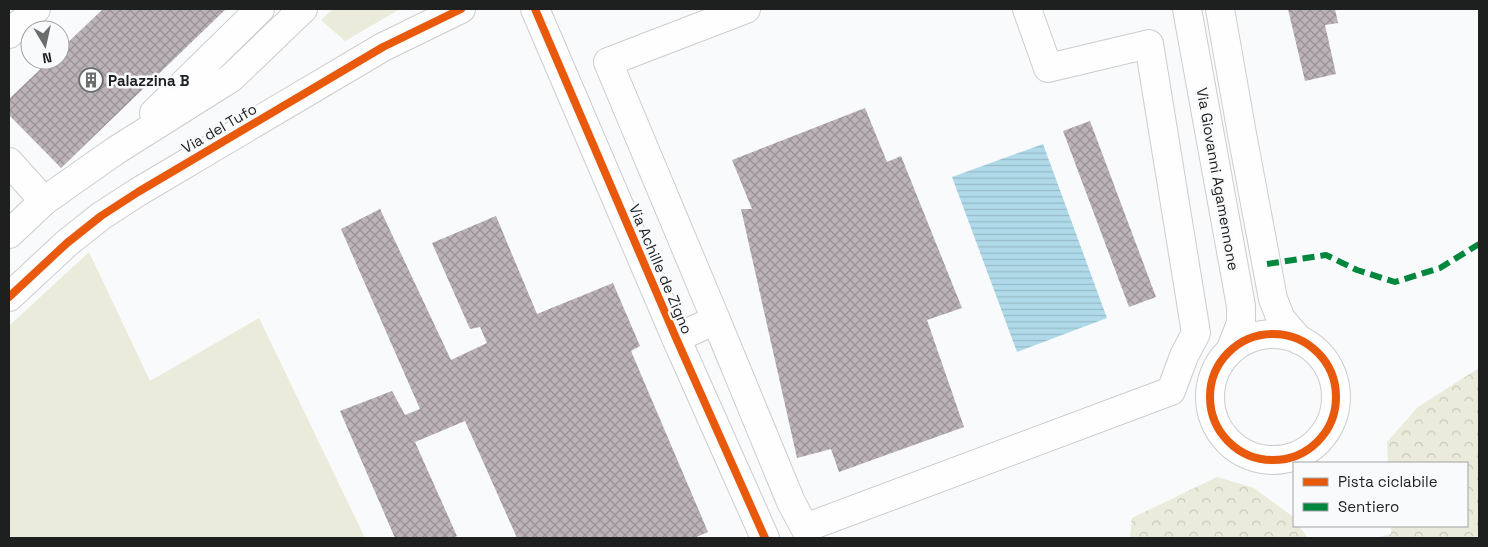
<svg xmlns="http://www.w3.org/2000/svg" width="1488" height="547" viewBox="0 0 1488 547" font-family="'Space Grotesk',sans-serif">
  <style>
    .green { fill: #eaebda }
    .forest { fill: url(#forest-crowns) }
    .water { fill: url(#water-rules) }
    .building { fill: url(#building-cross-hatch) }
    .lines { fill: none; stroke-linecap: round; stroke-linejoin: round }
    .minor-casing { stroke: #cccdce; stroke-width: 30 }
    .minor { stroke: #fefefe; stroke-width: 28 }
    .quiet { stroke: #00873e; stroke-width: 6; stroke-dasharray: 12 6; stroke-linecap: butt }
    .cycleway-casing { stroke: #f8fafc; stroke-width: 11 }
    .cycleway { stroke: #e8590c; stroke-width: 8 }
    .labels { text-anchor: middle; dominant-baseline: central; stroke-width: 5; stroke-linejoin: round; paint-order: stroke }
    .poi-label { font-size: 15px; font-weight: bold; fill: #1e1f1f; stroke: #f8fafc; text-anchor: start }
    .street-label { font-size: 15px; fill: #1e1f1f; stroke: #f8fafc }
  </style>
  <defs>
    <pattern id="forest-crowns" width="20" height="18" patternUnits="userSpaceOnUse" patternTransform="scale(1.25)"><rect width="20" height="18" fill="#eaebda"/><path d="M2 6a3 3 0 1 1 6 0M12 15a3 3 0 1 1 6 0" fill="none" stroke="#c8c9bb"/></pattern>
    <pattern id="water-rules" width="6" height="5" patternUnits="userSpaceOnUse" patternTransform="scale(1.25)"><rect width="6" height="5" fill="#b0dae9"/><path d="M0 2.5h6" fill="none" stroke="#97bbc7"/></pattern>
    <pattern id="building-cross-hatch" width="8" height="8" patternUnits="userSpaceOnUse" patternTransform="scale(1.25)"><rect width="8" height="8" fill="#bcb3b8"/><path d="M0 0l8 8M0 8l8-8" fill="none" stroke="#989195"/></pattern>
  </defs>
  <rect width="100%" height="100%" fill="#f9fafb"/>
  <!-- green -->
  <g class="green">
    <polygon points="333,9 400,9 345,41 321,20"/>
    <polygon points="89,252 150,381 259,318 365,538 9,538 9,326"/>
  </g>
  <!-- forest -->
  <g class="forest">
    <polygon points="1479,368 1479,538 1375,538 1391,534 1391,526 1467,526 1467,463 1388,463 1387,442 1418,407"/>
    <polygon points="1217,477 1254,488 1292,516 1294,518 1294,526 1299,526 1308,538 1130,538 1132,518"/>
  </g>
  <!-- water -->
  <polygon class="water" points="1043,144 1107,318 1017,352 952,177"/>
  <!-- building -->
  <g class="building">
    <polygon points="103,9 226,9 61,168 9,115 9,99 50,60 60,60 60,50"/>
    <polygon points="1288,9 1335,9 1338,23 1325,25 1336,74 1305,81"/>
    <polygon points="865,108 887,162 901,156 962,308 927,320 964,427 839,472 831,449 797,458 741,209 752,209 732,160"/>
    <polygon points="1090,121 1156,297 1129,307 1063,131"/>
    <polygon points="380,209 451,360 487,343 480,327 470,329 432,243 496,216 537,314 613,283 640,346 631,351 708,532 694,538 517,538 465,421 415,442 457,536 453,538 395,538 340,411 392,391 405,415 420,409 341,229"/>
  </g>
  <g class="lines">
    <!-- minor casing -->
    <g class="minor-casing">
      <g id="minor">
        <polyline points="535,9 676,338 765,538"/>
        <polyline points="1187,9 1241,306 1241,323 1231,349"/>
        <polyline points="1220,9 1242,134 1273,299 1281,319 1299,340"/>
        <polyline points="9,34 36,9"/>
        <polyline points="154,113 260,9"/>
        <polyline points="9,162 44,201"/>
        <polyline points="9,234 44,201 115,151 231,78 303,9"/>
        <polyline points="9,297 67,243 101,216 138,192 383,47 461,9"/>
        <polyline points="716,320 791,502 805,528 1171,391 1184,356 1196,333 1149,44 1048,68 1027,9"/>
        <circle cx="1273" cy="397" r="63"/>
        <polyline points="676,338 716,320 608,62 746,9"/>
      </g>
    </g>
    <!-- minor -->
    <use href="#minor" class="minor"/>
    <!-- quiet -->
    <polyline class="quiet" points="1267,264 1326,255 1357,270 1395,282 1440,268 1479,244"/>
    <!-- cycleway casing -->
    <g class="cycleway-casing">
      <g id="cycleway">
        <polyline points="535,9 676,338 765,538"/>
        <polyline points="9,297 67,243 101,216 138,192 383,47 461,9"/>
        <circle cx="1273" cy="397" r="63"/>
      </g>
    </g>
    <!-- cycleway -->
    <use href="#cycleway" class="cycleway"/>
  </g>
  <!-- icons -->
  <defs>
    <g id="building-ring" transform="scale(1.25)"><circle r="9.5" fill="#f8fafc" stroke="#6b6c6c" stroke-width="1.5"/><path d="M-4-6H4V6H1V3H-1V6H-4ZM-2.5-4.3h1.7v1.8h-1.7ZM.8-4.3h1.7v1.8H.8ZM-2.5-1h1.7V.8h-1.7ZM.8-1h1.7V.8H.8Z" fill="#6b6c6c"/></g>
  </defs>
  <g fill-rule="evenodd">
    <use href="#building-ring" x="91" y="80"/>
  </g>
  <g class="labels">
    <!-- poi labels -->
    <g class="poi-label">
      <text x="108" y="80">Palazzina B</text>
    </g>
    <!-- street labels -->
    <g class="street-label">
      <text transform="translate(219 128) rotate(-30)">Via del Tufo</text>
      <text transform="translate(1218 179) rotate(80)">Via Giovanni Agamennone</text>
      <text transform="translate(661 269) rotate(67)">Via Achille de Zigno</text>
    </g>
  </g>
  <!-- border -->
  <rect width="1488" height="547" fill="none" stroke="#1e1f1f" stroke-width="20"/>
  <!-- legend -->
  <rect x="1293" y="462" width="175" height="65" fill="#f8fafc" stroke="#a1a2a4"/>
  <rect x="1303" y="478" width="25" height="8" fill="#e8590c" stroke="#a1a2a4"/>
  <text x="1338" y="487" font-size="15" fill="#1e1f1f">Pista ciclabile</text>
  <rect x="1303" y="503" width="25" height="8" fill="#00873e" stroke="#a1a2a4"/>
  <text x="1338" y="512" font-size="15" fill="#1e1f1f">Sentiero</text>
  <!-- north arrow -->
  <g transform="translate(45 45) rotate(171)"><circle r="24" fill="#f8fafc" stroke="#a1a2a4"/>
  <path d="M0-4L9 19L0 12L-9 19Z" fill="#6b6c6c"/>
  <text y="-8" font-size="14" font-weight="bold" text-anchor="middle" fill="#1e1f1f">N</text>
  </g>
</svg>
